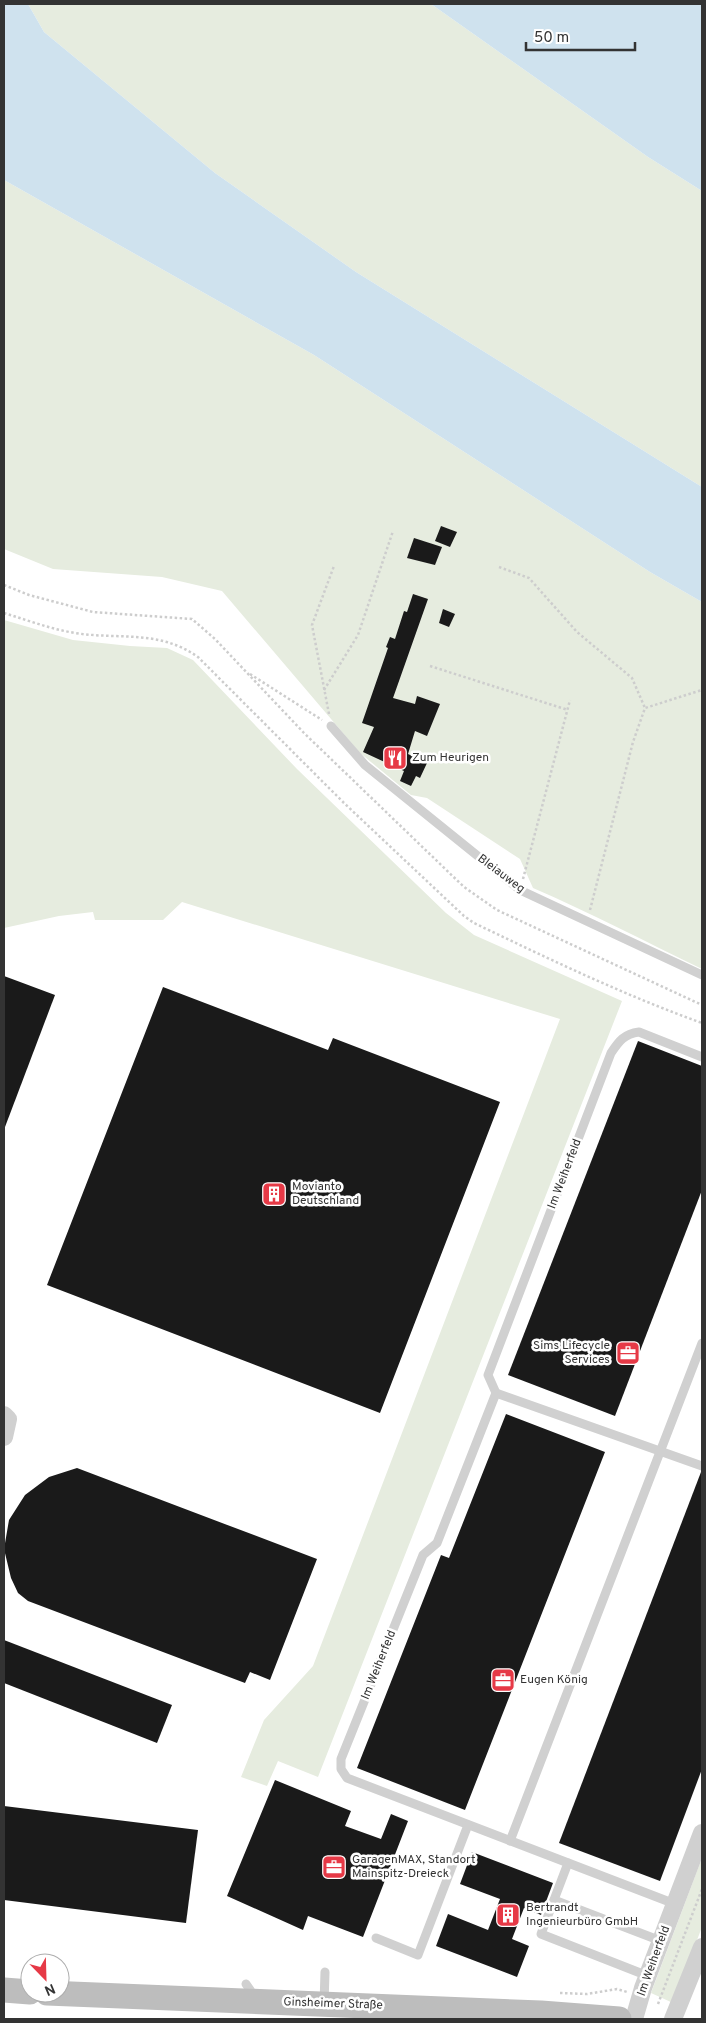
<svg xmlns="http://www.w3.org/2000/svg" width="706" height="2023" viewBox="0 0 706 2023" font-family="Overpass,sans-serif">
  <style>
    .green { fill: #e6ecdf }
    .water { fill: #cfe2ee }
    .building { fill: #1a1a1a }
    .lines { fill: none; stroke-linecap: round; stroke-linejoin: round }
    .path { stroke: #cdcdcd; stroke-width: 2.5; stroke-dasharray: 2.5 2.5; stroke-linecap: butt }
    .service { stroke: #d0d0d0; stroke-width: 9 }
    .minor { stroke: #d0d0d0; stroke-width: 18 }
    .secondary { stroke: #bdbdbd; stroke-width: 25 }
    .labels { text-anchor: middle; dominant-baseline: central; stroke-width: 5; stroke-linejoin: round; paint-order: stroke }
    .poi-label { font-size: 12px; fill: #333; stroke: #fff; text-anchor: start }
    .street-label { font-size: 12px; fill: #333; stroke: #fff }
  </style>
  <rect width="100%" height="100%" fill="#fff"/>
  <!-- green -->
  <g class="green">
    <polygon points="28,4 431,4 648,157 702,191 702,487 356,272 215,173 44,32"/>
    <path d="M4,180L314,355L650,572L702,602V969C646,942 591,913 533,888L520,859L427,798L411,795L360,753L222,591L162,577L53,569L4,549Z"/>
    <polygon points="4,620 73,640 130,646 167,648 193,660 297,769 446,913 474,935 622,1001 318,1777 278,1761 267,1786 241,1777 264,1720 313,1666 560,1019 182,902 163,920 95,920 93,912 59,916 4,928"/>
    <polygon points="702,1858 702,1927 673,2003 651,1993"/>
  </g>
  <!-- water -->
  <g class="water">
    <polygon points="4,4 28,4 44,32 215,173 356,272 702,487 702,602 650,572 314,355 4,180"/>
    <polygon points="431,4 702,4 702,191 648,157"/>
  </g>
  <!-- building -->
  <g class="building">
    <polygon points="441,526 457,532 450,547 435,541"/>
    <polygon points="414,538 442,547 435,565 407,558"/>
    <polygon points="413,594 428,599 393,698 415,704 417,696 440,704 427,736 415,731 408,754 427,763 420,778 416,776 411,786 400,781 404,771 363,752 374,727 362,723 388,648 386,647 390,637 395,639 404,611 407,612"/>
    <polygon points="443,609 455,614 449,627 439,623"/>
    <polygon points="4,976 55,995 5,1127 4,1127"/>
    <polygon points="163,987 328,1050 333,1038 500,1102 380,1413 47,1285"/>
    <polygon points="638,1041 702,1066 702,1190 615,1416 508,1375"/>
    <polygon points="506,1414 605,1452 465,1810 357,1768 441,1555 449,1558"/>
    <polygon points="77,1468 317,1559 270,1680 250,1672 245,1683 28,1601 18,1593 11,1578 4,1549 9,1520 25,1495 49,1477"/>
    <polygon points="701,1472 702,1472 702,1769 660,1881 559,1843"/>
    <polygon points="4,1640 172,1705 157,1743 4,1683"/>
    <polygon points="275,1780 351,1811 345,1826 381,1839 391,1814 408,1821 363,1937 308,1916 303,1930 227,1896"/>
    <polygon points="4,1806 198,1830 186,1923 4,1900"/>
    <polygon points="472,1852 553,1883 541,1915 524,1908 512,1939 529,1946 517,1977 436,1946 448,1914 488,1930 500,1899 460,1884"/>
  </g>
  <g class="lines">
    <!-- path -->
    <g class="path">
      <polyline points="499,567 529,578 577,632 632,678 645,708"/>
      <polyline points="4,585 29,595 93,612 192,619 215,639 304,733 464,887 497,910 702,1005"/>
      <path d="M4,613C27,620 50,629 75,633C119,640 158,629 198,657L344,803L464,916L474,923C549,959 624,995 702,1023"/>
      <polyline points="430,666 568,710"/>
      <polyline points="250,674 322,720"/>
      <polyline points="324,690 358,635 393,531"/>
      <polyline points="329,714 312,625 334,566"/>
      <polyline points="523,879 570,700"/>
      <polyline points="590,910 633,742 645,708 702,690"/>
      <polyline points="560,1993 587,1994 617,1989 627,1992"/>
      <polyline points="658,2004 702,1889"/>
    </g>
    <!-- service -->
    <g class="service">
      <polyline points="331,726 365,765 520,890 702,975"/>
      <path d="M496,1393L488,1375L611,1053C619,1041 624,1034 639,1032L702,1057"/>
      <polyline points="510,1841 702,1343"/>
      <polyline points="568,1863 541,1934 648,1976"/>
      <polyline points="554,1900 661,1941"/>
      <polyline points="675,1904 347,1778 341,1769 341,1759 423,1555 437,1543 496,1393 702,1466"/>
      <polyline points="376,1938 418,1955 468,1825"/>
      <polyline points="246,1984 255,1997"/>
      <polyline points="324,2004 325,1972"/>
    </g>
    <!-- minor -->
    <g class="minor">
      <polyline points="4,1415 8,1419 4,1437"/>
      <polyline points="634,2019 643,1988 702,1833"/>
      <polyline points="673,2019 702,1947"/>
    </g>
    <!-- secondary -->
    <g class="secondary">
      <polyline points="4,1990 30,1992"/>
      <polyline points="47,1993 541,2013 619,2019"/>
    </g>
  </g>
  <!-- icons -->
  <defs>
    <g id="restaurant-square" transform="scale(1.25)"><rect x="-9" y="-9" width="18" height="18" rx="4" fill="#e63946" stroke="#fff"/><path d="M-5-6h1v4h1v-4h1v4h1v-4h1v5L-1.5 .5V6h-2V.5L-5-1ZM5-6V6H3V1.5H1.5Q1.5-4 5-6Z" fill="#fff"/></g>
    <g id="building-square" transform="scale(1.25)"><rect x="-9" y="-9" width="18" height="18" rx="4" fill="#e63946" stroke="#fff"/><path d="M-4-6H4V6H1V3H-1V6H-4ZM-2.5-4.3h1.7v1.8h-1.7ZM.8-4.3h1.7v1.8H.8ZM-2.5-1h1.7V.8h-1.7ZM.8-1h1.7V.8H.8Z" fill="#fff"/></g>
    <g id="office-square" transform="scale(1.25)"><rect x="-9" y="-9" width="18" height="18" rx="4" fill="#e63946" stroke="#fff"/><path d="M-6-3h4V-5.5h4V-3h4V5H-6ZM-1-4.5V-3h2v-1.5ZM-6 0V1H6V0Z" fill="#fff"/></g>
  </defs>
  <g fill-rule="evenodd">
    <use href="#restaurant-square" x="395" y="758"/>
    <use href="#building-square" x="274" y="1194"/>
    <use href="#office-square" x="628" y="1353"/>
    <use href="#office-square" x="503" y="1680"/>
    <use href="#office-square" x="334" y="1867"/>
    <use href="#building-square" x="508" y="1915"/>
  </g>
  <g class="labels">
    <!-- poi labels -->
    <g class="poi-label">
      <text x="412" y="758">Zum Heurigen</text>
      <text x="292" y="1187">Movianto<tspan x="292" dy="14">Deutschland</tspan></text>
      <text x="610" y="1346" text-anchor="end">Sims Lifecycle<tspan x="610" dy="14">Services</tspan></text>
      <text x="520" y="1680">Eugen König</text>
      <text x="352" y="1860">GaragenMAX, Standort<tspan x="352" dy="14">Mainspitz-Dreieck</tspan></text>
      <text x="526" y="1908">Bertrandt<tspan x="526" dy="14">Ingenieurbüro GmbH</tspan></text>
    </g>
    <!-- street labels -->
    <g class="street-label">
      <text transform="translate(501 874) rotate(37)">Bleiauweg</text>
      <text transform="translate(565 1174) rotate(-69)">Im Weiherfeld</text>
      <text transform="translate(379 1665) rotate(-68)">Im Weiherfeld</text>
      <text transform="translate(654 1961) rotate(-70)">Im Weiherfeld</text>
      <text transform="translate(333 2004) rotate(2)">Ginsheimer Straße</text>
    </g>
  </g>
  <!-- border -->
  <rect width="706" height="2023" fill="none" stroke="#333333" stroke-width="10"/>
  <!-- north arrow -->
  <g transform="translate(45 1978) rotate(157)"><circle r="24" fill="#ffffff" stroke="#adadad"/>
  <path d="M0-4L9 19L0 12L-9 19Z" fill="#e63946"/>
  <text y="-8" font-size="14" font-weight="bold" text-anchor="middle" fill="#333333">N</text>
  </g>
  <!-- scale -->
  <path d="M526 42v8h109v-8" fill="none" stroke="#333333" stroke-width="2.5"/>
  <text x="534" y="42" font-size="15" fill="#333333" stroke="#ffffff" stroke-width="4" paint-order="stroke">50 m</text>
</svg>
